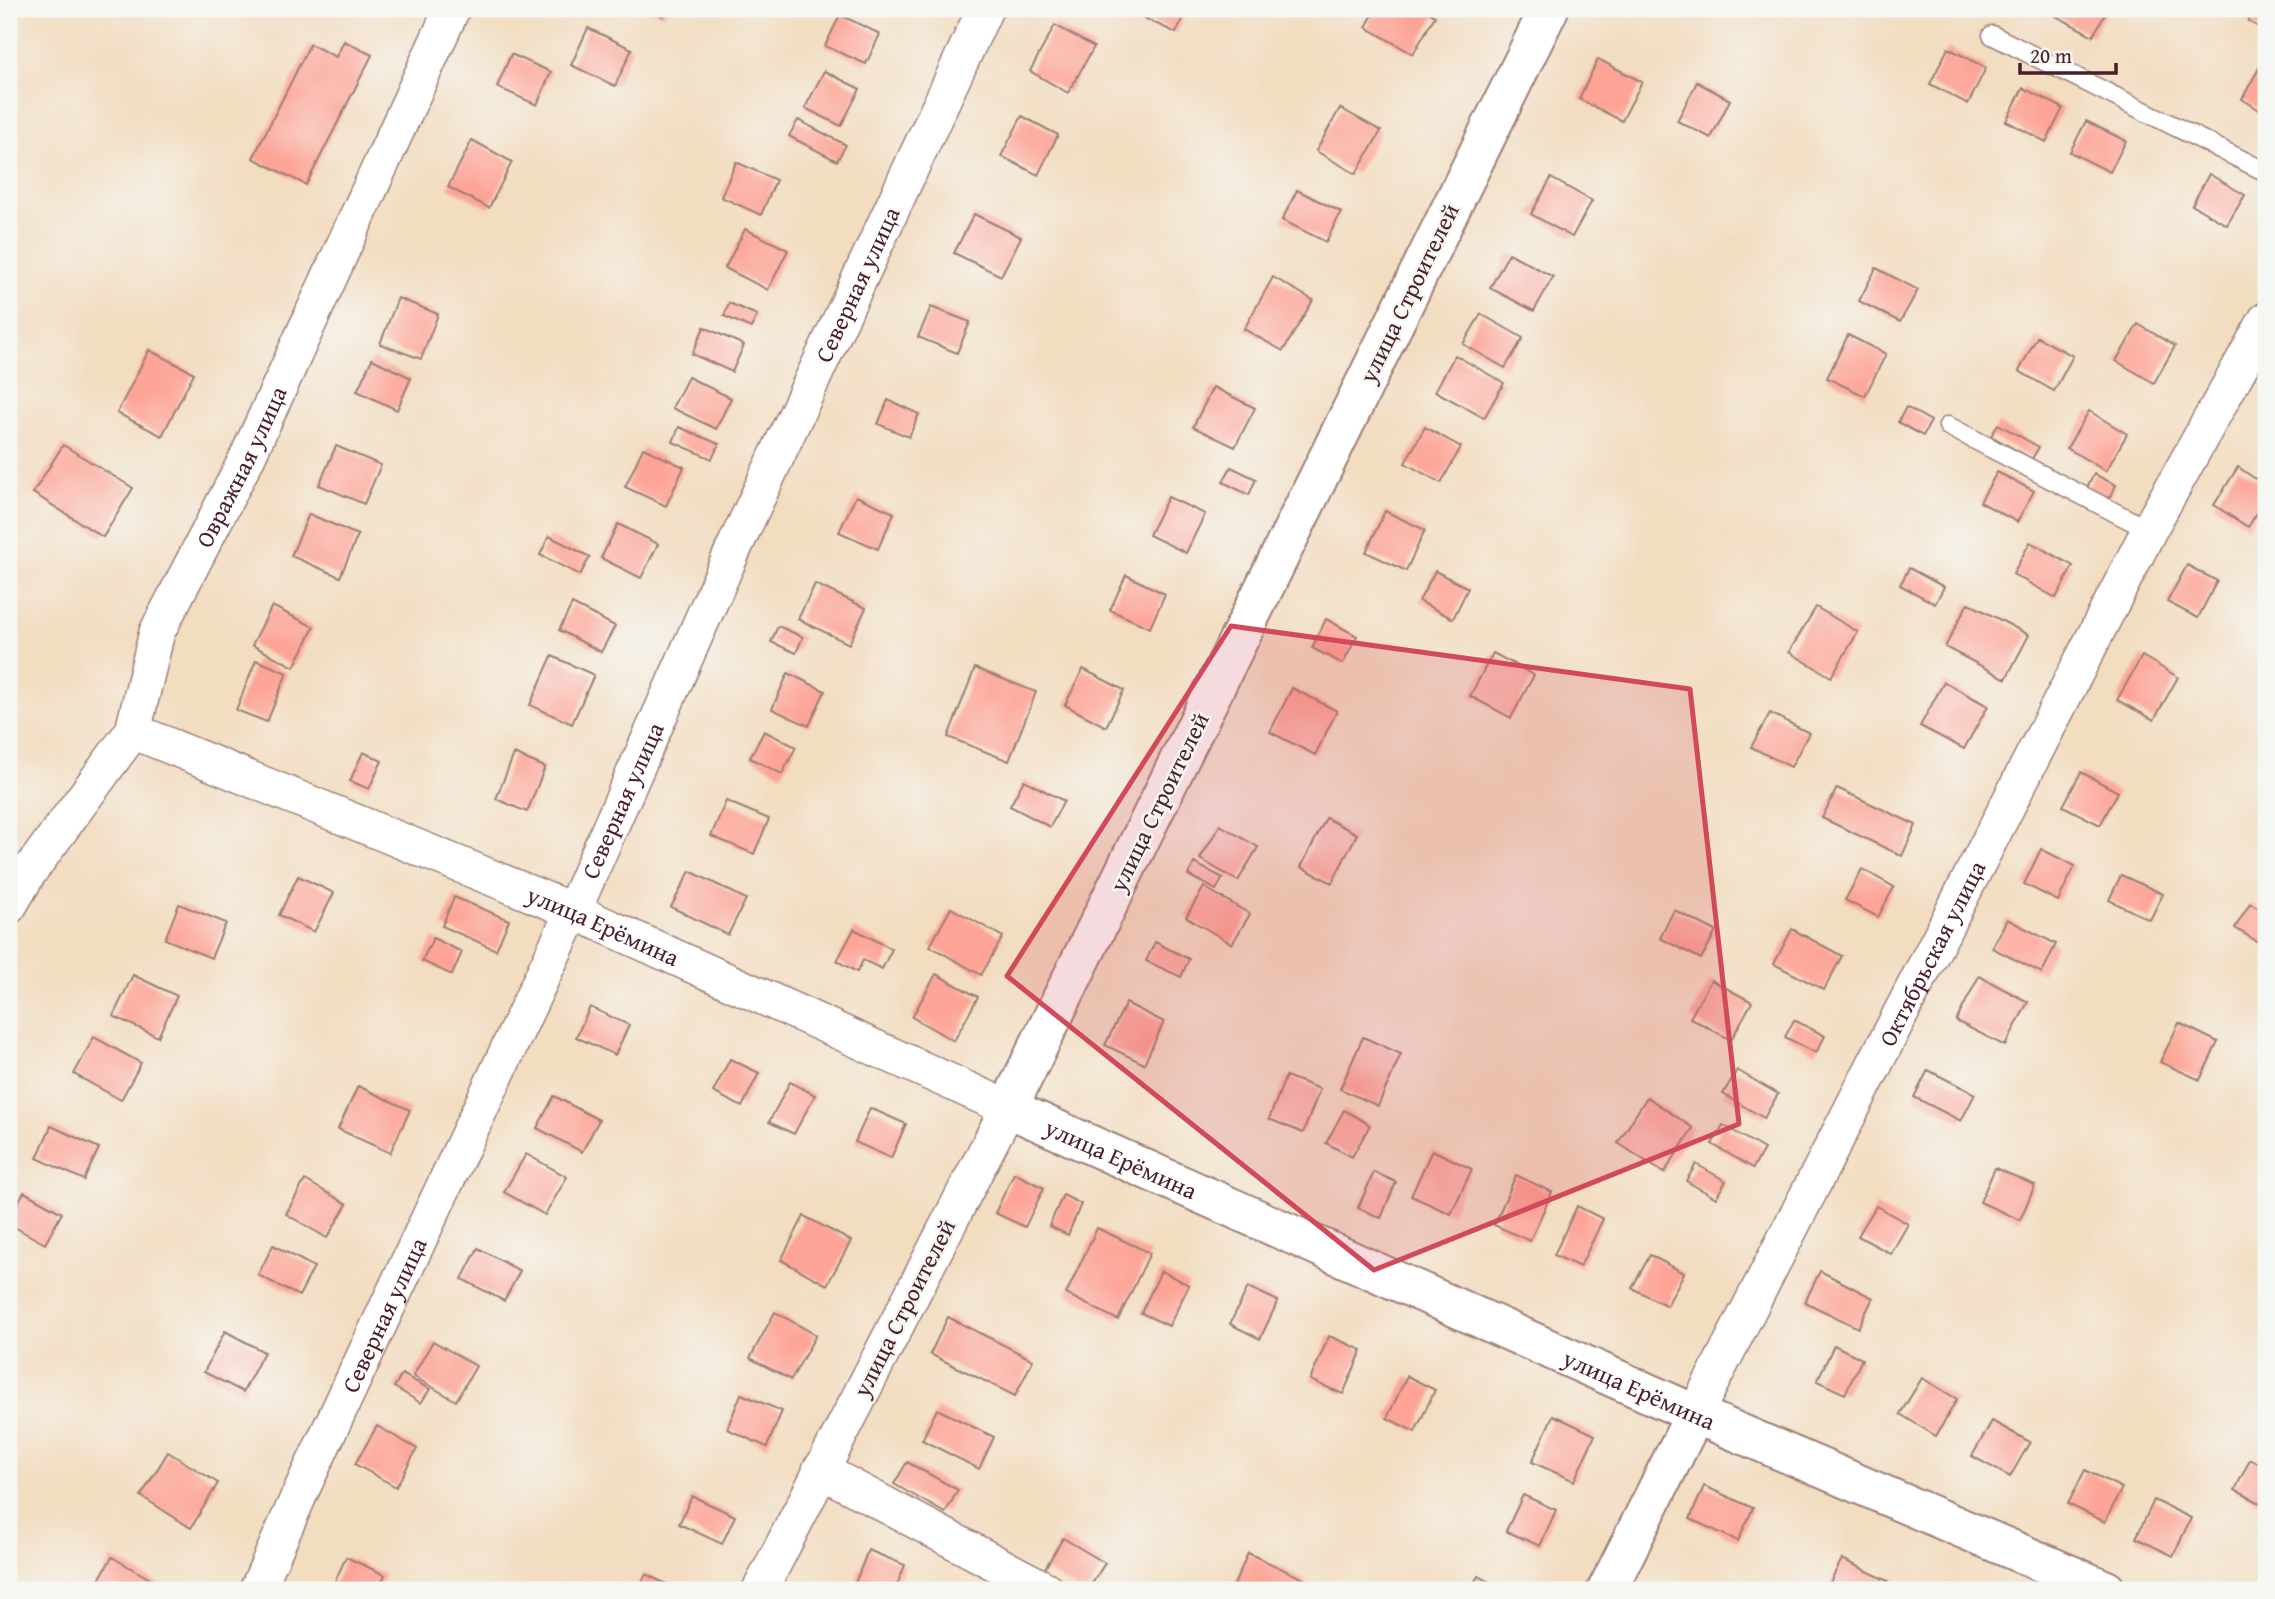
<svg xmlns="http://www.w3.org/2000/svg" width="2275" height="1599" viewBox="0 0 2275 1599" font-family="'Gentium Book Plus',serif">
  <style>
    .building { fill: #fda496 }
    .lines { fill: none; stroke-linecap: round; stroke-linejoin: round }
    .lane-casing { stroke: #9e7e76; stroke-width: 21 }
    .street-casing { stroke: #9e7e76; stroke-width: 38 }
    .secondary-casing { stroke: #9e7e76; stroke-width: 42 }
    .lane { stroke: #fff; stroke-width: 18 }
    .street { stroke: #fff; stroke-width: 35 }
    .secondary { stroke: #fff; stroke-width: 38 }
    .marked { fill: #d1495b; fill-opacity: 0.2; stroke: #d1495b; stroke-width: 5; stroke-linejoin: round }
    .labels { text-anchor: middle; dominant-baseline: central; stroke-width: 5; stroke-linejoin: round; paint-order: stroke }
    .street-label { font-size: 24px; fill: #4a1f2b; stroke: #f6f6f2 }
  </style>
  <rect width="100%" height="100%" fill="#f6f6f2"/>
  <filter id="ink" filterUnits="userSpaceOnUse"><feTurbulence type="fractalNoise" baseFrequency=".0143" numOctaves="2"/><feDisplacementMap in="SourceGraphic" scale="14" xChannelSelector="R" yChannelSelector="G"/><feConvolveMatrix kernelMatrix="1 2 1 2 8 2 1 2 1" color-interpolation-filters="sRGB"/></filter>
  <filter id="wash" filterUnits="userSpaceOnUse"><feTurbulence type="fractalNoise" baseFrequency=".00686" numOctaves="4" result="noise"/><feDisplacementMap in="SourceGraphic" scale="28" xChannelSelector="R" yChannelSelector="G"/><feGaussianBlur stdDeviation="1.57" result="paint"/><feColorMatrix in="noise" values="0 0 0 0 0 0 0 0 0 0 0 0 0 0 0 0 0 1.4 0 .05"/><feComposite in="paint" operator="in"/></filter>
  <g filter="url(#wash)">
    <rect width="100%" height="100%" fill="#f2ddc1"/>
    <g id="blocks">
      <!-- building -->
      <g class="building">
        <polygon points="528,9 553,9 548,18"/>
        <polygon points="649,9 667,9 663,16"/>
        <polygon points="1144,9 1188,9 1176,33 1140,16"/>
        <polygon points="1376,9 1423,9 1435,16 1413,54 1366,27"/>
        <polygon points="2059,9 2108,9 2093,36 2056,16"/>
        <polygon points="2255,9 2266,9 2266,31 2248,21"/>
        <polygon points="840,15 880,34 866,64 825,46"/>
        <polygon points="1055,25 1094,47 1068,93 1030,71"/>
        <polygon points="588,28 632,49 615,86 571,65"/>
        <polygon points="344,41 372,55 306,185 253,158 310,44 336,57"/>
        <polygon points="1948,48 1986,68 1968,104 1930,84"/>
        <polygon points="511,54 551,72 537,105 497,87"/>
        <polygon points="1598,59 1642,82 1622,121 1579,99"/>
        <polygon points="2263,61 2266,62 2266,114 2242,99"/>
        <polygon points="824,71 860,89 841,126 805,108"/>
        <polygon points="1697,82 1730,100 1711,138 1677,121"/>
        <polygon points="2023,88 2063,108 2046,142 2006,121"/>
        <polygon points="1340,108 1381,131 1356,174 1316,151"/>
        <polygon points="1022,116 1058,135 1038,175 1001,156"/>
        <polygon points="798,120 846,145 837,161 789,136"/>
        <polygon points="2086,121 2126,141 2110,172 2070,152"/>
        <polygon points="472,140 512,162 489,208 448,187"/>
        <polygon points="736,162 776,180 761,215 721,197"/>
        <polygon points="2209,174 2245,195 2227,225 2192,205"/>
        <polygon points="1551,178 1592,201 1572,237 1531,214"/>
        <polygon points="1297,190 1341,212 1326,242 1282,220"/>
        <polygon points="974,214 1021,237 1001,276 954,253"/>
        <polygon points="745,229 788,250 768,290 725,268"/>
        <polygon points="1509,253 1553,277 1534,311 1490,288"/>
        <polygon points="1876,268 1918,290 1900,322 1859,301"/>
        <polygon points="1273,277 1313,300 1283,351 1244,329"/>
        <polygon points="398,298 438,314 421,359 380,344"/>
        <polygon points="729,303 757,315 751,328 724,316"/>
        <polygon points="931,307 970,322 957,353 918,337"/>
        <polygon points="1481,314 1523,338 1505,368 1463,344"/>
        <polygon points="2138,324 2175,346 2154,383 2116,361"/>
        <polygon points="704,327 744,345 732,372 692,354"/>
        <polygon points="1848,335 1886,354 1865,396 1827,378"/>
        <polygon points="2037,337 2073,356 2054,391 2019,371"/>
        <polygon points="149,350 194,373 162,436 117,413"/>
        <polygon points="1455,355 1504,383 1484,418 1435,391"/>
        <polygon points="372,359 411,378 397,410 357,391"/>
        <polygon points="688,377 731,398 716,429 672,408"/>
        <polygon points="1213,387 1255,408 1235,447 1193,427"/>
        <polygon points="888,400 919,414 909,437 878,424"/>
        <polygon points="1906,407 1931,421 1923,436 1898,422"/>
        <polygon points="2089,411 2127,434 2106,471 2067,448"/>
        <polygon points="1998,424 2039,447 2032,459 1991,436"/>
        <polygon points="679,427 719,444 712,459 673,442"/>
        <polygon points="1425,427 1461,447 1441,483 1405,463"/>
        <polygon points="63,445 133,488 103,537 33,493"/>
        <polygon points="336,446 381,465 364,504 319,485"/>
        <polygon points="643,448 684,467 666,506 625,487"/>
        <polygon points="1231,467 1256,479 1249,495 1223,482"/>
        <polygon points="2238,467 2266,486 2266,499 2248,527 2214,505"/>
        <polygon points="1997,472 2034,491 2017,522 1980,502"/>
        <polygon points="2094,474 2116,485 2109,499 2087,488"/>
        <polygon points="856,496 894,513 878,549 839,532"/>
        <polygon points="1168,497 1205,514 1186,553 1149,535"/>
        <polygon points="1385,511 1425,530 1406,571 1366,552"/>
        <polygon points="309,514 358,535 340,577 291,556"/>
        <polygon points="618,524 658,544 641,578 601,558"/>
        <polygon points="549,536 590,557 580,575 540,555"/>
        <polygon points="2030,542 2073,566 2056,598 2013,574"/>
        <polygon points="2187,565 2217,581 2198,618 2167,602"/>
        <polygon points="1909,568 1944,587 1935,604 1900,585"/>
        <polygon points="1435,571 1468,588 1453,619 1419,601"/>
        <polygon points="1126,575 1165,594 1150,628 1110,610"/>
        <polygon points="815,584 866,608 849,644 798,619"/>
        <polygon points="1968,603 2029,635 2006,679 1945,647"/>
        <polygon points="572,604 615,626 601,652 559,630"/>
        <polygon points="272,606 314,627 294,667 252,645"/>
        <polygon points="1816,607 1858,632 1831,677 1789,652"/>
        <polygon points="1326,619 1357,636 1343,664 1312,648"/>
        <polygon points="778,626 803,637 796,653 771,642"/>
        <polygon points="1493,653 1534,675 1511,718 1470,696"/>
        <polygon points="552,656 594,675 572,724 530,705"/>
        <polygon points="2142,656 2178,677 2154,720 2117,700"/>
        <polygon points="256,660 287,673 267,722 236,710"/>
        <polygon points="975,668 1036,692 1009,761 948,737"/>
        <polygon points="1083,669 1124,690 1106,727 1065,705"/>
        <polygon points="788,673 825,691 809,726 772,709"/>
        <polygon points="1944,682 1988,706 1964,749 1920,726"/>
        <polygon points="1292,688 1337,711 1315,755 1270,732"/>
        <polygon points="1770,713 1809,733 1791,767 1751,747"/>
        <polygon points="764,731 796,747 782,774 750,758"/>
        <polygon points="363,752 382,761 369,789 350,781"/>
        <polygon points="514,754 545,767 527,812 496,799"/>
        <polygon points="2081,772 2118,792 2100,825 2063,806"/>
        <polygon points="1024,780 1064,801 1050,827 1010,806"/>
        <polygon points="1837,788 1916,825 1902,856 1822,818"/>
        <polygon points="726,801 769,819 754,854 711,836"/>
        <polygon points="1326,818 1357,834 1332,883 1301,867"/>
        <polygon points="1220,825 1258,847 1238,881 1200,859"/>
        <polygon points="2041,849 2075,866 2058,901 2024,884"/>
        <polygon points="1194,863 1223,878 1216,890 1188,875"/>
        <polygon points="1862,869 1894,887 1878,917 1845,900"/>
        <polygon points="690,871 746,899 728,935 671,907"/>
        <polygon points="2121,875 2163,894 2150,920 2109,900"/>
        <polygon points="298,876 334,893 314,932 279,915"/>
        <polygon points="1204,887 1250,914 1232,944 1186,917"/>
        <polygon points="454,897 509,920 496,950 442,926"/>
        <polygon points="2250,903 2266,912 2266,947 2235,928"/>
        <polygon points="179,904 226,923 211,958 165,939"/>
        <polygon points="951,908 1003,937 981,975 930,946"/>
        <polygon points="1674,910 1716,931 1701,959 1660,938"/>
        <polygon points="2007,919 2056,944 2042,973 1992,948"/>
        <polygon points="854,929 892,949 882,969 863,960 857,972 837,961"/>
        <polygon points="1792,929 1842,956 1824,990 1774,964"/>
        <polygon points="433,938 462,952 452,975 422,961"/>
        <polygon points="1155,942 1189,959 1181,977 1146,961"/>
        <polygon points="936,974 978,997 954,1041 912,1017"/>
        <polygon points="133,975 177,996 158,1037 113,1016"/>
        <polygon points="1979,976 2028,1002 2005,1046 1956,1021"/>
        <polygon points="1711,980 1752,1002 1731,1040 1690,1018"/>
        <polygon points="1126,1003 1164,1022 1144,1064 1105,1045"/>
        <polygon points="590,1007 629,1025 615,1055 576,1037"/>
        <polygon points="1794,1020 1825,1036 1816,1053 1785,1037"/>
        <polygon points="2179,1023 2218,1042 2200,1080 2160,1062"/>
        <polygon points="94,1037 141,1063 121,1100 74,1074"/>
        <polygon points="1363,1037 1401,1054 1378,1106 1340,1089"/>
        <polygon points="730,1059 759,1073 742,1107 713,1092"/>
        <polygon points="1737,1070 1778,1094 1764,1118 1723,1094"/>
        <polygon points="1928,1070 1975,1094 1961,1121 1914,1097"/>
        <polygon points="1286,1076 1320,1089 1303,1133 1269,1119"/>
        <polygon points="790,1082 815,1095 794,1134 769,1122"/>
        <polygon points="358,1086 410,1110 390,1153 338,1129"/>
        <polygon points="554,1096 599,1120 582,1152 537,1128"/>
        <polygon points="1647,1097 1693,1128 1664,1173 1618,1143"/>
        <polygon points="870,1108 906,1124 891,1158 855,1142"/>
        <polygon points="1344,1110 1370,1125 1352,1157 1326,1143"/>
        <polygon points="1723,1125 1764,1149 1753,1168 1712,1144"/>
        <polygon points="51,1126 99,1148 84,1180 37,1158"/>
        <polygon points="1432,1150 1472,1169 1451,1214 1411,1196"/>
        <polygon points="526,1154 567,1177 545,1215 504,1192"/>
        <polygon points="1696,1164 1726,1181 1716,1198 1686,1181"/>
        <polygon points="1995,1168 2035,1185 2020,1220 1980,1202"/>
        <polygon points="1374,1172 1396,1182 1381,1218 1358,1208"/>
        <polygon points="1014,1173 1044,1188 1025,1227 995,1213"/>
        <polygon points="1516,1175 1552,1192 1530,1241 1494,1225"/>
        <polygon points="305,1180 347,1204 327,1238 286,1214"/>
        <polygon points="24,1192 62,1213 45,1244 9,1224 9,1218"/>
        <polygon points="1063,1195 1081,1204 1068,1235 1049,1226"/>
        <polygon points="1577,1206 1603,1219 1580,1267 1554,1255"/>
        <polygon points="1876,1206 1908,1224 1891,1254 1858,1236"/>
        <polygon points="804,1216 851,1241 827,1285 781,1260"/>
        <polygon points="1097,1228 1150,1253 1118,1320 1066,1294"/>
        <polygon points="273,1245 314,1267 299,1296 258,1275"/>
        <polygon points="478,1248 520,1271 504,1301 462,1279"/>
        <polygon points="1650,1255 1684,1273 1667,1306 1632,1288"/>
        <polygon points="1161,1271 1189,1285 1169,1326 1141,1313"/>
        <polygon points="1820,1271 1873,1298 1858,1328 1805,1302"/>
        <polygon points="1248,1287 1278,1301 1260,1339 1230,1324"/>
        <polygon points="775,1312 816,1335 791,1380 750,1358"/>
        <polygon points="948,1317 1033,1360 1015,1396 930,1354"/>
        <polygon points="225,1331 264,1352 243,1392 204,1372"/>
        <polygon points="1329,1336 1362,1350 1343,1394 1310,1380"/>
        <polygon points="433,1341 476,1366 456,1401 413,1376"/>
        <polygon points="1834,1345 1862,1359 1845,1394 1817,1381"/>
        <polygon points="402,1374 430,1389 421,1403 394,1387"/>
        <polygon points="1407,1376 1435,1390 1415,1432 1387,1418"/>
        <polygon points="1922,1378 1957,1399 1936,1436 1900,1414"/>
        <polygon points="741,1394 782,1411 767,1447 727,1429"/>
        <polygon points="937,1409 994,1437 979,1469 922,1440"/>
        <polygon points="1553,1415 1595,1435 1574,1481 1532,1462"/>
        <polygon points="1992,1421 2030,1442 2010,1477 1972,1456"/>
        <polygon points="377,1426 417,1449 396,1487 355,1464"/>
        <polygon points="168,1452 218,1483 191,1528 141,1496"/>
        <polygon points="2250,1459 2266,1467 2266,1506 2235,1490"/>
        <polygon points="907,1462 958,1490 945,1513 894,1484"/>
        <polygon points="2085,1470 2122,1488 2105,1522 2068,1504"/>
        <polygon points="1704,1486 1753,1508 1738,1541 1690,1519"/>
        <polygon points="1523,1495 1556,1510 1540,1546 1506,1531"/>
        <polygon points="692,1496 735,1516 722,1544 679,1524"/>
        <polygon points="2154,1500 2191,1518 2173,1556 2136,1538"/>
        <polygon points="1063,1538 1105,1563 1088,1590 1078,1590 1044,1570"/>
        <polygon points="868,1550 905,1565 895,1590 863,1590 854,1586"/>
        <polygon points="1248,1553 1306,1580 1302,1590 1245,1590 1234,1585"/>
        <polygon points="112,1557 169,1590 93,1590"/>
        <polygon points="346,1557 385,1575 378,1590 331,1590"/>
        <polygon points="1842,1559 1888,1581 1883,1590 1826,1590"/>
        <polygon points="646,1574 678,1590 638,1590"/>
        <polygon points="1478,1576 1505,1590 1470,1590"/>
      </g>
    </g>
  </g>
  <g filter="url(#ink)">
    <use href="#blocks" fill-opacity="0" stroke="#9e7e76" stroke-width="2"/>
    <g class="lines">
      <!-- lane casing -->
      <g class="lane-casing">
        <g id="lane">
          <polyline points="1992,35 2266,172"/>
          <polyline points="1948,426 2149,530"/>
        </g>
      </g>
      <!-- street casing -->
      <g class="street-casing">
        <g id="street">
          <path id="s1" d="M133,731L573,911L1008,1108L760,1590"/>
          <path id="s2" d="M9,906L29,872L133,731L157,632L246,460L452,9"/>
          <path id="s3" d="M1695,1414L2149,530L2266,320"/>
          <polyline points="820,1470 1046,1590"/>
          <path id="s4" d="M257,1590L301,1491L573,911L734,548L985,9"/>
        </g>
      </g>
      <!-- secondary casing -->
      <g class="secondary-casing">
        <g id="secondary">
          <path id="s5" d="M1549,9L1008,1108L1695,1414L2106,1590"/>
          <polyline points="1607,1590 1695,1414"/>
        </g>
      </g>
      <!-- lane -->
      <use href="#lane" class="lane"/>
      <!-- street -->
      <use href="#street" class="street"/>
      <!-- secondary -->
      <use href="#secondary" class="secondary"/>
    </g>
  </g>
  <!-- marked area -->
  <path class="marked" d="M1231,626L1690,689L1739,1124L1374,1270L1007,976Z"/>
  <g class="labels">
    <!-- street labels -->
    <g class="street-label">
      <text stroke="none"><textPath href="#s4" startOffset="1437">Северная улица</textPath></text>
      <text transform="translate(1409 293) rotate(-64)">улица Строителей</text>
      <text stroke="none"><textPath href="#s2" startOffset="502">Овражная улица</textPath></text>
      <text stroke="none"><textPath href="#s4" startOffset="870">Северная улица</textPath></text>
      <text transform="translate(1159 802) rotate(-64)">улица Строителей</text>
      <text stroke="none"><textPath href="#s1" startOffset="509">улица Ерёмина</textPath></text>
      <text stroke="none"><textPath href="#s3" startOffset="518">Октябрьская улица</textPath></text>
      <text stroke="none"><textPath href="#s5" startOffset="1349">улица Ерёмина</textPath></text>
      <text transform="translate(904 1308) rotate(-63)">улица Строителей</text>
      <text stroke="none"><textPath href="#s4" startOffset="303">Северная улица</textPath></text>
      <text stroke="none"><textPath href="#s5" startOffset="1916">улица Ерёмина</textPath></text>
    </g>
  </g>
  <!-- margin -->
  <rect width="2275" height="1599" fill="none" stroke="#f6f6f2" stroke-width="35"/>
  <!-- scale -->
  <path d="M2020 63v10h96v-10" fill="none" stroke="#4a1f2b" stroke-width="3.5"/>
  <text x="2030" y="63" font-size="21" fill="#4a1f2b" stroke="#f6f6f2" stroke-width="5" paint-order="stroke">20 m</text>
</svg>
